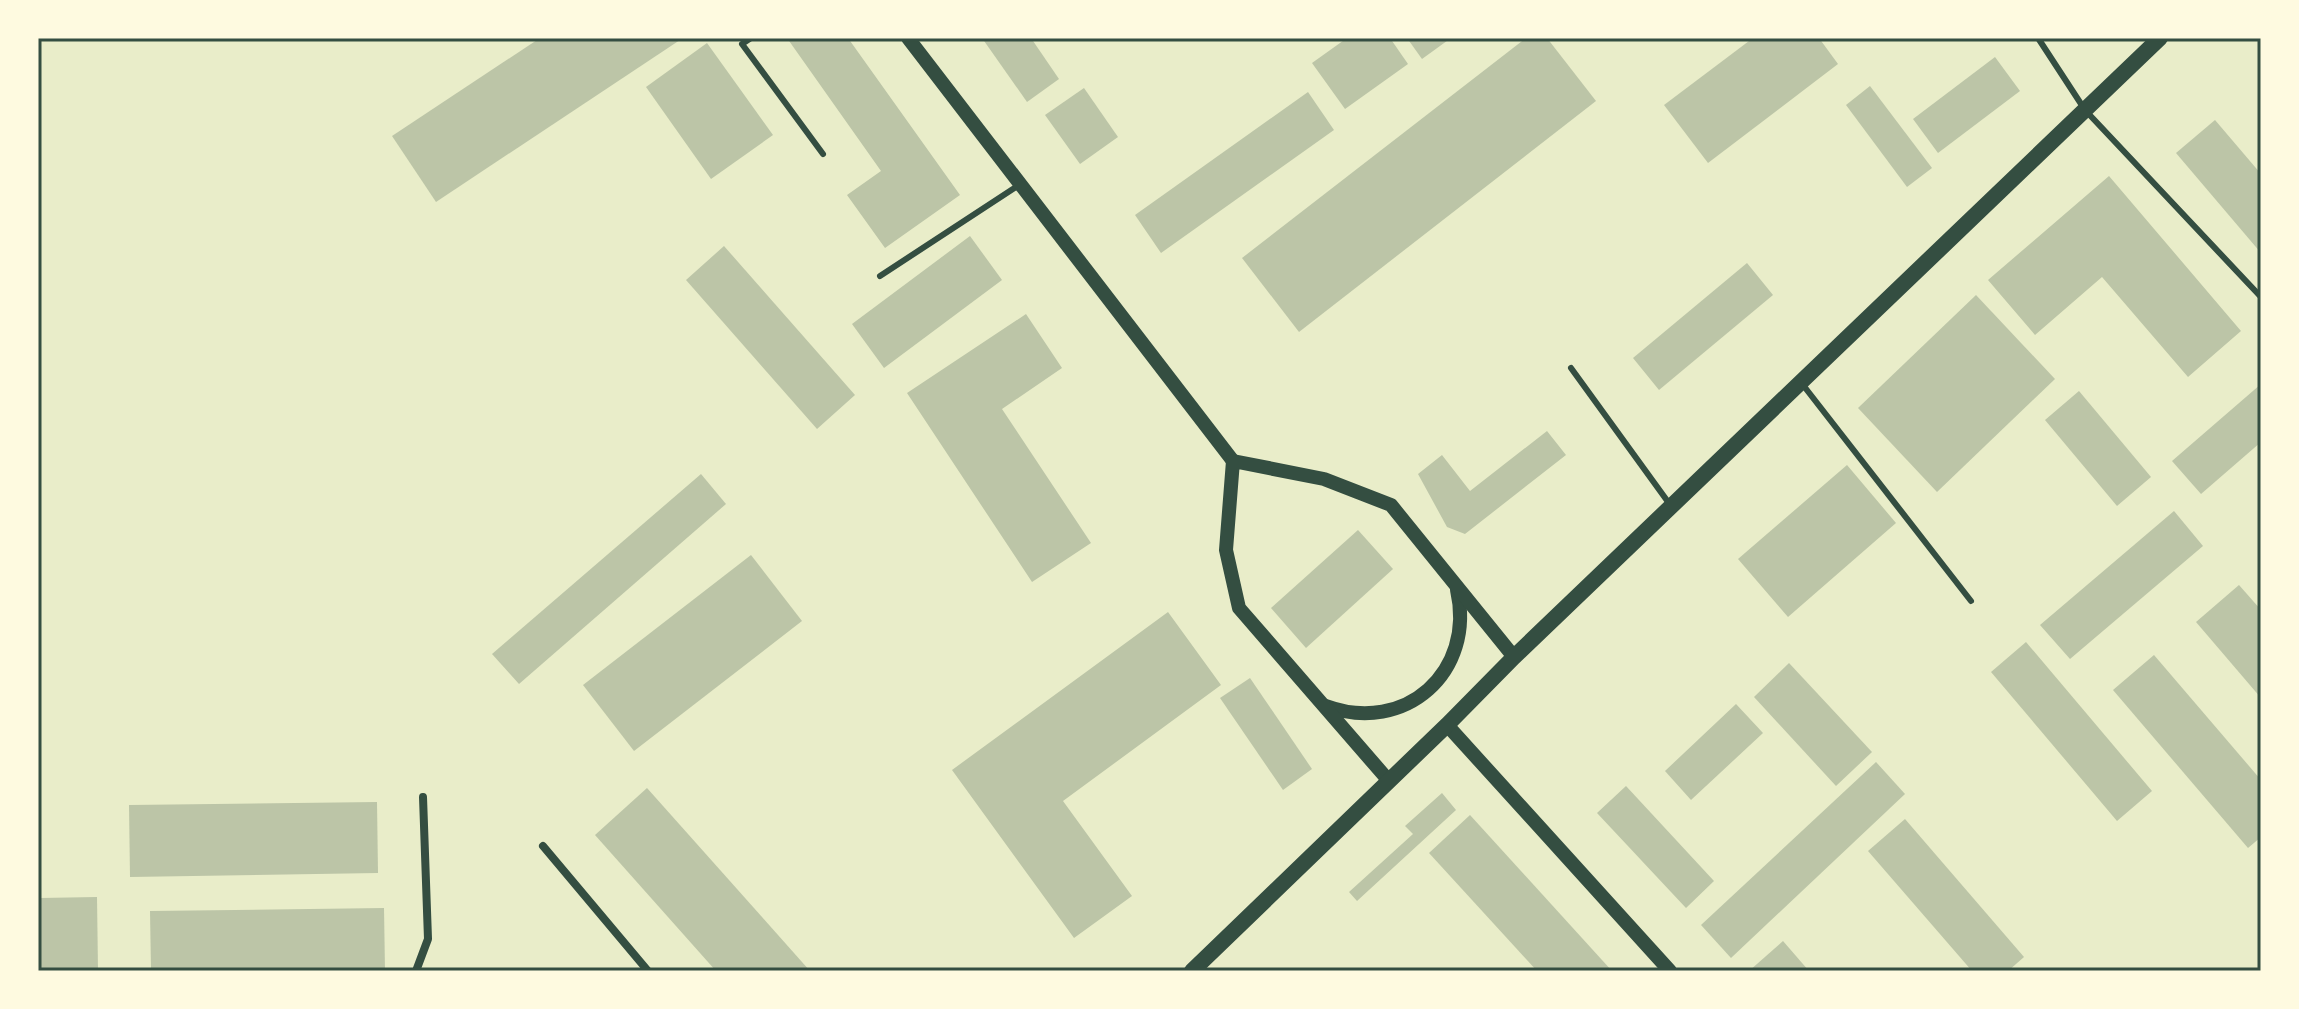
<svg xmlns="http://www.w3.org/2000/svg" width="2299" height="1009" viewBox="0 0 2299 1009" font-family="'Noto Sans',sans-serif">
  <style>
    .building { fill: #bcc5a7 }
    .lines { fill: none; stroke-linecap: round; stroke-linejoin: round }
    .service { stroke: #344e41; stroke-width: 6 }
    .minor { stroke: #344e41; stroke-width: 8 }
    .tertiary { stroke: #344e41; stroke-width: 14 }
    .secondary { stroke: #344e41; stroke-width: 16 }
    .neatline { fill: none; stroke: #344e41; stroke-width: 3 }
  </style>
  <rect width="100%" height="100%" fill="#e9edc9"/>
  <!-- building -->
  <g class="building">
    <polygon points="540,38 683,38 436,202 392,136"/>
    <polygon points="787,38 848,38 960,195 885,248 847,195 881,171"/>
    <polygon points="982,38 1031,38 1059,79 1027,102"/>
    <polygon points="1347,38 1390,38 1408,64 1345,109 1312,63"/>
    <polygon points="1407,38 1451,38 1422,59"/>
    <polygon points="1526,38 1547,38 1596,101 1299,332 1242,258"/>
    <polygon points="1753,38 1819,38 1838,64 1708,163 1664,105"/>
    <polygon points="707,43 773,135 711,179 646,87"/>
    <polygon points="1995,57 2020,91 1938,153 1913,119"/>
    <polygon points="1870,86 1932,168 1907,187 1846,105"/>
    <polygon points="1084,88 1118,137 1080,164 1045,115"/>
    <polygon points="1308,92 1334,130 1161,253 1135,215"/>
    <polygon points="2215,120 2261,174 2261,253 2176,153"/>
    <polygon points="2109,176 2241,331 2188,377 2102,277 2035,335 1988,280"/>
    <polygon points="970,236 1002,280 884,368 852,324"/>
    <polygon points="724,246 855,395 817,429 686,280"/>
    <polygon points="1747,263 1773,295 1659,390 1633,358"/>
    <polygon points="1976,295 2055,379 1937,492 1858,408"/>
    <polygon points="1026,314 1062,368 1002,409 1091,543 1032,582 907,393"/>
    <polygon points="2261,384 2261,442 2201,494 2172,461"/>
    <polygon points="2079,391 2151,477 2117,506 2045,420"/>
    <polygon points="1547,431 1566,455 1465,534 1447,527 1418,474 1442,455 1470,491"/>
    <polygon points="1847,465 1896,523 1788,617 1738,559"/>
    <polygon points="701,474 726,504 519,684 492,654"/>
    <polygon points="2174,511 2203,546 2070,659 2040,625"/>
    <polygon points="1358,530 1393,569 1306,648 1271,608"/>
    <polygon points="751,555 802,621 634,751 583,685"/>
    <polygon points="2239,585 2261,610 2261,698 2196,622"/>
    <polygon points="1168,612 1221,685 1063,801 1132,896 1074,938 952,770"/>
    <polygon points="2026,642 2152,791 2117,821 1991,672"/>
    <polygon points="2154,655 2261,780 2261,837 2248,848 2113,690"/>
    <polygon points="1789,663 1872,752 1836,786 1754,697"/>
    <polygon points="1250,678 1312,769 1283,790 1220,698"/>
    <polygon points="1736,704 1763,733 1691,800 1665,771"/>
    <polygon points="1876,762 1905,794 1731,958 1701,925"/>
    <polygon points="1626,786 1714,881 1686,908 1597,813"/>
    <polygon points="647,788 810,971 716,971 595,835"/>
    <polygon points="1442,793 1456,810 1357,901 1349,892 1413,834 1405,826"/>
    <polygon points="377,802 378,873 130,877 129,805"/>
    <polygon points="1470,815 1612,971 1537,971 1429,853"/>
    <polygon points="1905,819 2024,957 2008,971 1972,971 1868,851"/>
    <polygon points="97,897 98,971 41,971 40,898"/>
    <polygon points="384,908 385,971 151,971 150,911"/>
    <polygon points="1783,941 1809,971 1749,971"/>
  </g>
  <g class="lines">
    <!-- service -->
    <g class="service">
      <polyline points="751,38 742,44 823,154"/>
      <polyline points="2038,38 2085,110 2261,297"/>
      <polyline points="880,276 1019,185"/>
      <polyline points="1571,368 1671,506"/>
      <polyline points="1803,385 1971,601"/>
    </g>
    <!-- minor -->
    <g class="minor">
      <polyline points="543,846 648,971"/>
      <polyline points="416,971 428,939 423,797"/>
    </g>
    <!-- tertiary -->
    <g class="tertiary">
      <polyline points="908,38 1233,461"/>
      <path d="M1326,706C1405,735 1476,672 1457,590"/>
      <polyline points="1447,725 1670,971"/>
      <polyline points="1389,781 1239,608 1226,550 1233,461 1324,479 1391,505 1514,657"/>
    </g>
    <!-- secondary -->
    <polyline class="secondary" points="1192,971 1447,725 1514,657 2160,38"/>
  </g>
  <!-- border -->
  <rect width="2299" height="1009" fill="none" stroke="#fefae0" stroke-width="80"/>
  <rect x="40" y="40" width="2219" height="929" class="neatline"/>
</svg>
